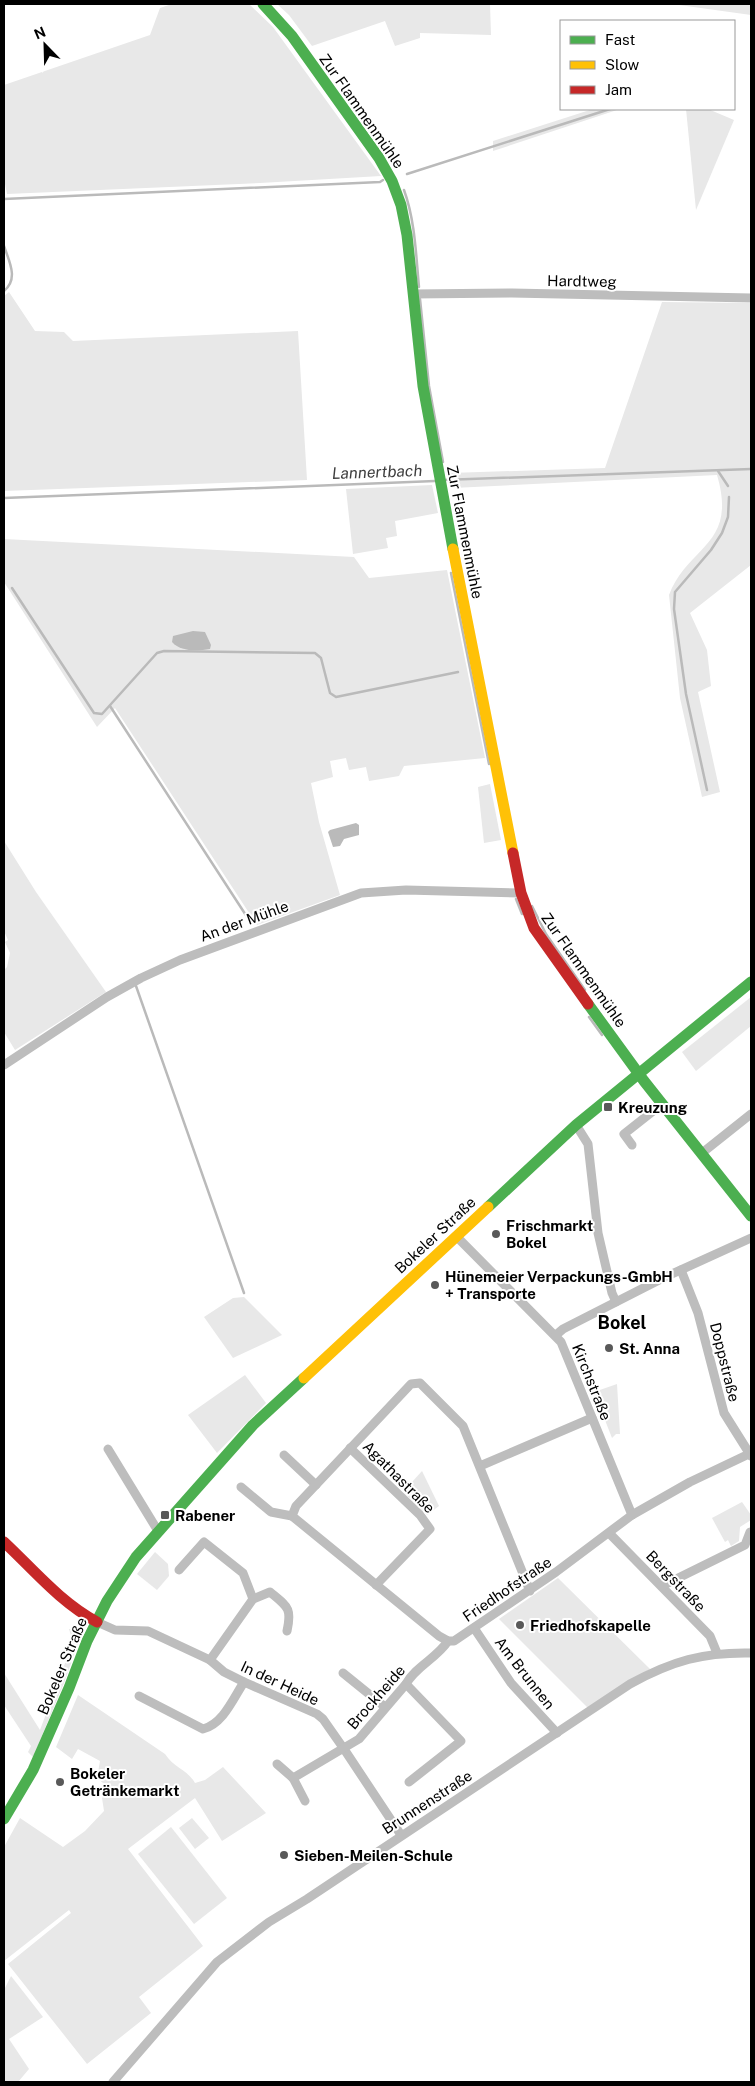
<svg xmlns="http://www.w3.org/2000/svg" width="755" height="2086" viewBox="0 0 755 2086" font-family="'Public Sans',sans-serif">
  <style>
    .green { fill: #e8e8e8 }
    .water { fill: #bababa }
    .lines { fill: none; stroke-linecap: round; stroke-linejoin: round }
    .stream { stroke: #bababa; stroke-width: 2.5 }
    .street { stroke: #bdbdbd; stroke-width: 9 }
    .fast { stroke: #4caf50; stroke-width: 11 }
    .slow { stroke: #ffc107; stroke-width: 11 }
    .jam { stroke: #c62828; stroke-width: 11 }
    .poi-dot { fill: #595959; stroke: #fff; stroke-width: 2 }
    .labels { text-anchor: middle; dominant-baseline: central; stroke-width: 4; stroke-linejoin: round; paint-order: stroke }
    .street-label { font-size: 15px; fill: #000; stroke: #fff }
    .poi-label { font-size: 15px; font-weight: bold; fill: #000; stroke: #fff; text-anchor: start }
    .water-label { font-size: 16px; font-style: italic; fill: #3e3e3e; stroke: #fff }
    .quarter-label { font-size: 18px; font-weight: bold; fill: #000; stroke: #fff }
  </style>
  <rect width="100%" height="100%" fill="#fff"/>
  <!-- green -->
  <g class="green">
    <polygon points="172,4 249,4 273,27 381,176 260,183 7,194 4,179 4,85 150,35 160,8"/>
    <polygon points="277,4 490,4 491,35 420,33 420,38 395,46 385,21 312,46 289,15"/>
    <polygon points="672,4 751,4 751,15"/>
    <polygon points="593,109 620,109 493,151 493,141"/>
    <polygon points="686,109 708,109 734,120 696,210"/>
    <polygon points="9,292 35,331 64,332 73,341 298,331 307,480 4,491 4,296"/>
    <path d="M662,302L751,303V565L690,613L707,650L711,686L698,692L720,792L702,797L680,698L669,595C688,545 738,546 717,475L453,488L450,473L605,468Z"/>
    <polygon points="432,485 438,513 395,521 397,536 386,538 388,548 353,554 346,489"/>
    <polygon points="4,539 354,557 369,578 447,570 485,758 404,766 399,776 369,781 366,767 349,770 346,758 330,761 333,777 311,783 319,822 340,895 257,925 115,708 97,727 4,582"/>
    <polygon points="490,784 501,840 484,843 478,787"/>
    <polygon points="4,841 36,892 106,992 15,1050 4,1032 4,970 7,967 10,953 5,942 8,940 4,931"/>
    <polygon points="751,997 751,1026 696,1071 682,1052"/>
    <polygon points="244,1297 282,1335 233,1358 204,1317 233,1298"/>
    <polygon points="245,1375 266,1403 217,1453 188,1415"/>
    <polygon points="617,1384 620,1434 616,1434 612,1438 594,1392"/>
    <polygon points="422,1471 439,1506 427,1515 403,1492"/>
    <polygon points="742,1502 751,1515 751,1520 740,1527 739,1541 731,1546 728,1540 725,1542 712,1518"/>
    <polygon points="155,1552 168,1564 169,1576 157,1590 137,1574"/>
    <polygon points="558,1578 650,1669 588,1708 499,1619"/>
    <polygon points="69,1629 76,1629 79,1641 64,1683 33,1757 28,1752 31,1746 4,1705 4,1673 40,1730 73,1642"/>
    <path d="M78,1695L165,1754C174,1768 187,1769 195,1783L205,1780L223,1767L266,1813L222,1841L195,1798L128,1849L203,1946L139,1997L151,2013L87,2064L8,1964L71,1913L69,1910L4,1961V1847L20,1818L63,1847L85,1831L104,1811L102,1798L109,1788L97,1778L100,1761L78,1749L72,1759L56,1747Z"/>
    <polygon points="192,1818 209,1838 195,1849 179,1828"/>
    <polygon points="171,1827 227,1898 194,1924 138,1854"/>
    <polygon points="11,1976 43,2017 9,2039 29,2069 18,2082 4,2082 4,1990"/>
  </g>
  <!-- water -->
  <g class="water">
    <path d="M193,631L205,632L211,645L210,649C197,651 181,652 172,642L173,636Z"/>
    <polygon points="356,823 359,825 359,835 344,839 340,846 333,847 328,832 330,830"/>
  </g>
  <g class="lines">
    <!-- stream -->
    <g class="stream">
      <polyline points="407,174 610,109"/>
      <path d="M404,190C415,220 416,255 419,287"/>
      <polyline points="4,199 380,182 383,180"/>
      <path d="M4,246C9,261 19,279 4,291"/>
      <polyline points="420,299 429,386 443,462"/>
      <polyline points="718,471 728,486"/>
      <polyline points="443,480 751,469"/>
      <polyline points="4,498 435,481"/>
      <polyline points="451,573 489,764"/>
      <polyline points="12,588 94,713 102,714 157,653 164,651 315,653 321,658 330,693 336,697 458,672"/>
      <polyline points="110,706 251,923"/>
      <polyline points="707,790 686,694 674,609 675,592 711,550 722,533 728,517 729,497"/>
      <polyline points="516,899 522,914"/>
      <polyline points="532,906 546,934 585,990"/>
      <polyline points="136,986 244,1293"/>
      <polyline points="589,1017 602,1035"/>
    </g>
    <!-- street -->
    <g class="street">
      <polyline points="413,294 512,293 751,298"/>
      <polyline points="4,1065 107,997 141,978 180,960 361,893 406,890 521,893"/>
      <polyline points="576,1125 588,1144 598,1233 612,1293 616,1302"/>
      <polyline points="632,1145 624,1134 662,1104"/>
      <polyline points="702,1153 751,1114"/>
      <polyline points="456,1236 561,1342 632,1515"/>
      <polyline points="681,1270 698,1313 724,1413 751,1456"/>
      <polyline points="556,1335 563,1329 663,1278 751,1238"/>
      <polyline points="350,1448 420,1515 430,1529 376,1585"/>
      <polyline points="108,1449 158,1531"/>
      <polyline points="284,1455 316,1485"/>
      <polyline points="480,1466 592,1418"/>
      <polyline points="241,1487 271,1512 292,1516"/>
      <polyline points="609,1533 710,1636 717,1653"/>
      <polyline points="179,1570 204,1542 243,1573 253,1599"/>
      <polyline points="662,1586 745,1545 750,1532"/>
      <polyline points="530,1591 463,1426 420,1383 411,1384 296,1506 292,1516 439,1636 448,1641 454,1641 556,1572 632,1515 690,1482 751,1453"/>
      <polyline points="97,1622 115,1630 148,1631 210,1660 224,1672 244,1682 317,1714 323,1719 344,1749 401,1835"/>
      <polyline points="474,1628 511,1683 557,1733"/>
      <path d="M210,1660L253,1599L270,1592C288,1607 292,1608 287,1631"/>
      <polyline points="343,1673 385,1707"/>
      <polyline points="406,1684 461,1741 409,1782"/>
      <path d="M139,1696L203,1729C223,1724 233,1699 244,1682"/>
      <polyline points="277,1764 293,1778"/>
      <path d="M305,1801L293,1778L359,1739L406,1684C416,1666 437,1658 448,1641"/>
      <path d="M113,2082L217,1962L269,1922L307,1899L630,1684C672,1661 703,1652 751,1653"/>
    </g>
    <!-- fast -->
    <g class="fast">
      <polyline points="263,4 292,36 379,158 392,181 401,205 407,235 423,386 453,549"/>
      <polyline points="588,1004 644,1081 751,1216"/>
      <polyline points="488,1207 576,1125 751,982"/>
      <polyline points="4,1819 33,1770 69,1688 87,1641 107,1601 136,1557 253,1425 304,1378"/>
    </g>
    <!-- slow -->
    <g class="slow">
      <polyline points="453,549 513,853"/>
      <polyline points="304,1378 488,1207"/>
    </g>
    <!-- jam -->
    <g class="jam">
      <polyline points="513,853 521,893 534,928 588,1004"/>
      <path d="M4,1542C34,1570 60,1602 97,1622"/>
    </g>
  </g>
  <!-- markers -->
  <g class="poi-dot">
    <rect x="603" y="1102" width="10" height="10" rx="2.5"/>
    <circle cx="496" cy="1234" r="5"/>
    <circle cx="435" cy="1285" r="5"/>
    <circle cx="609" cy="1348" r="5"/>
    <rect x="160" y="1510" width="10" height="10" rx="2.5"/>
    <circle cx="520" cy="1625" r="5"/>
    <circle cx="60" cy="1782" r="5"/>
    <circle cx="284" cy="1855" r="5"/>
  </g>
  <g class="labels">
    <!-- street labels -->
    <g class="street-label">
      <text transform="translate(362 111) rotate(55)">Zur Flammenmühle</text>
      <text transform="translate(582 281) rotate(1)">Hardtweg</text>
      <text transform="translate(465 532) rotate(79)">Zur Flammenmühle</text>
      <text transform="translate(244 921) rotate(-20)">An der Mühle</text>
      <text transform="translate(584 970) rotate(55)">Zur Flammenmühle</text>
      <text transform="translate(435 1235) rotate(-43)">Bokeler Straße</text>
      <text transform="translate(725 1362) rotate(76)">Doppstraße</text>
      <text transform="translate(592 1382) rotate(68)">Kirchstraße</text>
      <text transform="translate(399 1477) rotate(45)">Agathastraße</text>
      <text transform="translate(676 1581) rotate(46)">Bergstraße</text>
      <text transform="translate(507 1589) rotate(-34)">Friedhofstraße</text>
      <text transform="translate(62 1666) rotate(-67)">Bokeler Straße</text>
      <text transform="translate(525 1673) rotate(52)">Am Brunnen</text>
      <text transform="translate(280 1683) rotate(25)">In der Heide</text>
      <text transform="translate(376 1697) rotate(-49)">Brockheide</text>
      <text transform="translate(427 1802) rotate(-33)">Brunnenstraße</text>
    </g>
    <!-- poi labels -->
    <g class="poi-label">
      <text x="618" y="1107">Kreuzung</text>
      <text x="506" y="1225">Frischmarkt<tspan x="506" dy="17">Bokel</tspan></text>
      <text x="445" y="1276">Hünemeier Verpackungs-GmbH<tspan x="445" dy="17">+ Transporte</tspan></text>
      <text x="619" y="1348">St. Anna</text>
      <text x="175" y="1515">Rabener</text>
      <text x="530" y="1625">Friedhofskapelle</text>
      <text x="70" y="1773">Bokeler<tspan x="70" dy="17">Getränkemarkt</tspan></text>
      <text x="294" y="1855">Sieben-Meilen-Schule</text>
    </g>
    <!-- water labels -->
    <g class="water-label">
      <text transform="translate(377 472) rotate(-2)">Lannertbach</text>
    </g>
    <!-- quarter labels -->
    <g class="quarter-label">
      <text x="622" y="1322">Bokel</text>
    </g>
  </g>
  <!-- border -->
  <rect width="755" height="2086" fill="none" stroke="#000000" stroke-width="10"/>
  <!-- legend -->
  <rect x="560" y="20" width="175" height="90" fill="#ffffff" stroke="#999999"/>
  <rect x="570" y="36" width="25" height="8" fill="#4caf50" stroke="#999999"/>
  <text x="605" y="45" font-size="15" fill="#000000">Fast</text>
  <rect x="570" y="61" width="25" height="8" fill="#ffc107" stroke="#999999"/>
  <text x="605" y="70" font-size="15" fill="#000000">Slow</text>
  <rect x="570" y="86" width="25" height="8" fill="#c62828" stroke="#999999"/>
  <text x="605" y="95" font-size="15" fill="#000000">Jam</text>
  <!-- north arrow -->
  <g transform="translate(45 45) rotate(337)" stroke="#ffffff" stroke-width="4" paint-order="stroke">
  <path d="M0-4L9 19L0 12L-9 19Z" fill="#000000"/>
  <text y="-8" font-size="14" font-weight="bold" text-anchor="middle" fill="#000000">N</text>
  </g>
</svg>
